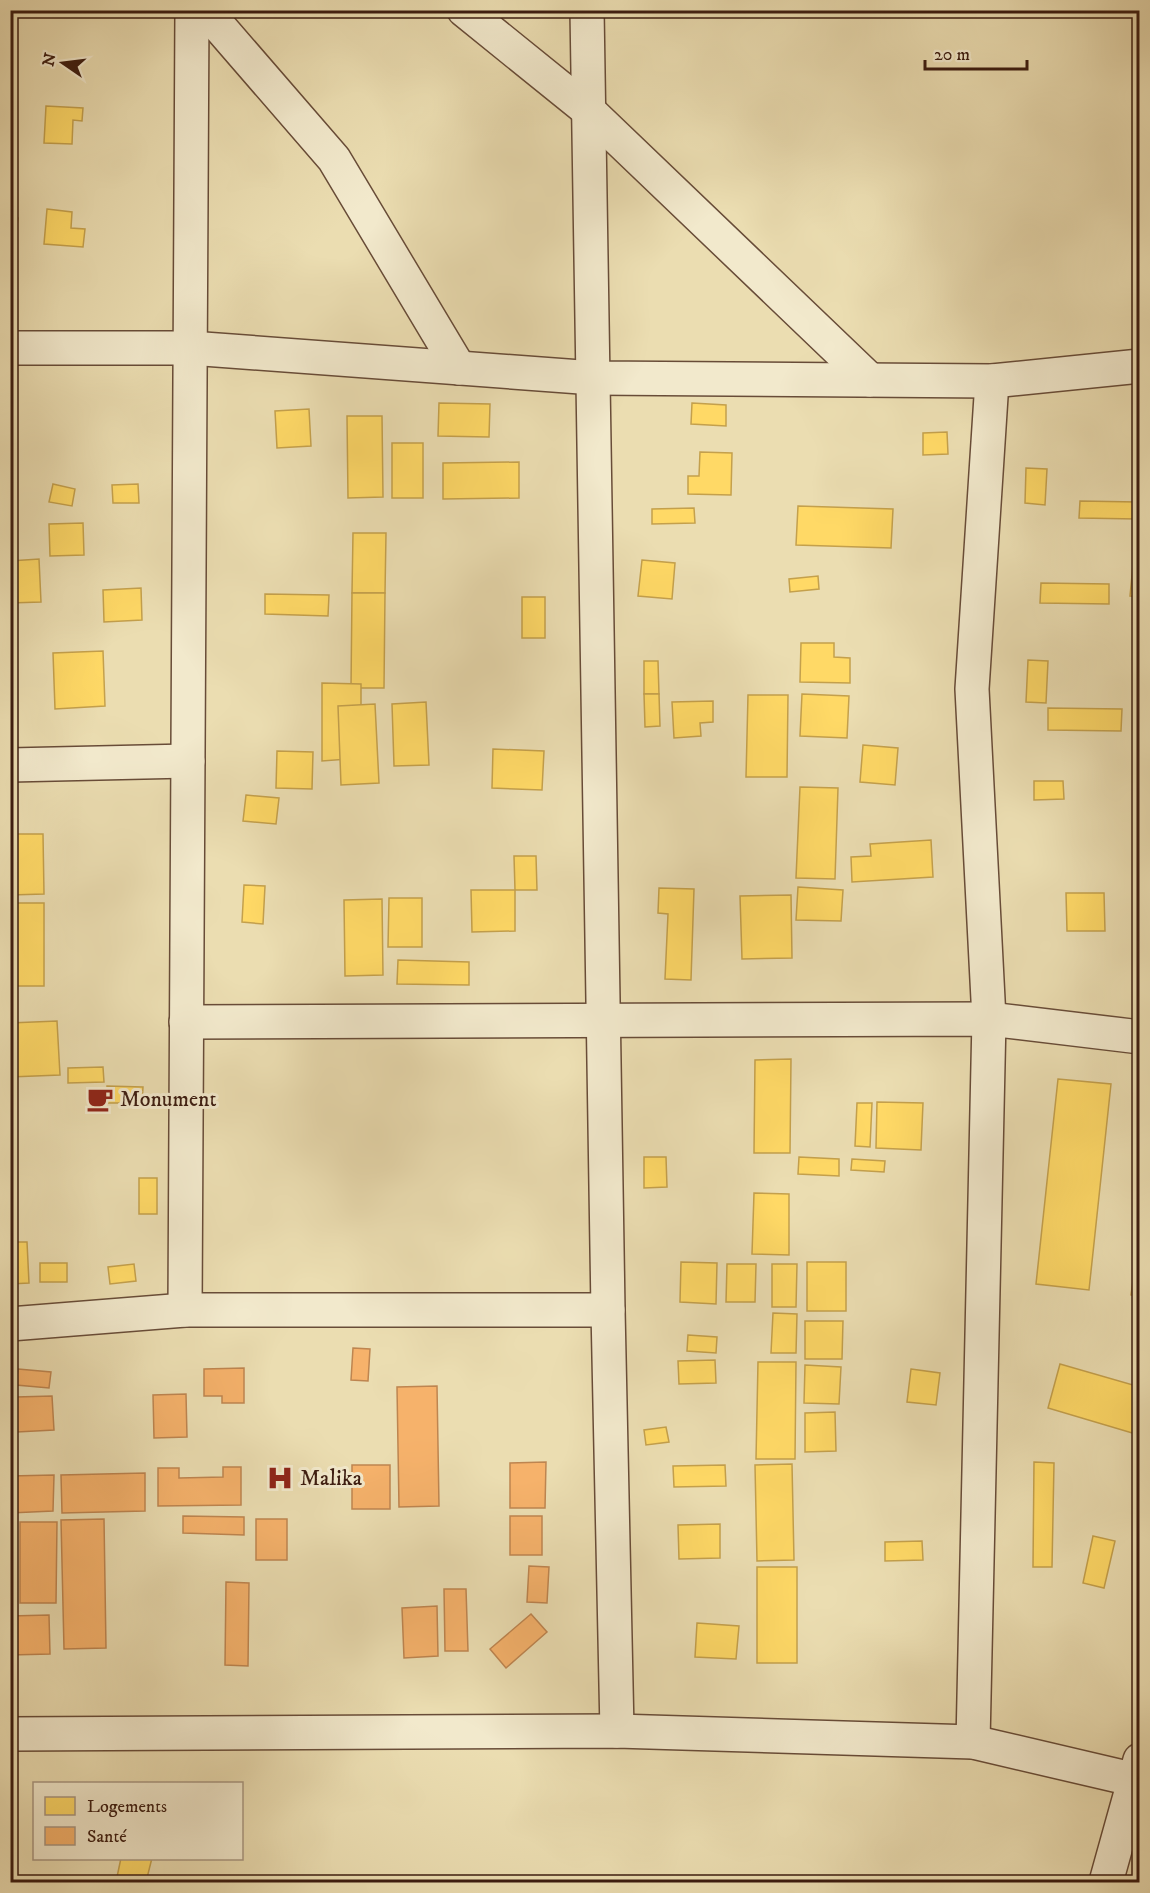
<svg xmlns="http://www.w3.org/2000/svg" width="1150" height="1893" viewBox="0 0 1150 1893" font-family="'IM FELL DW Pica',serif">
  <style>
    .homes { fill: #ffd966; stroke: #c4a04c; stroke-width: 1.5 }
    .health { fill: #f6b26b; stroke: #be8550; stroke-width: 1.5 }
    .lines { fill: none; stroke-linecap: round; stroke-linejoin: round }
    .minor-casing { stroke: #684c38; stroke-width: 36 }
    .minor { stroke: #f2e9cc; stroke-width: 33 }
    .labels { text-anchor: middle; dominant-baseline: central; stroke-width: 6; stroke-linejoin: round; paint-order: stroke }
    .poi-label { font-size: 22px; fill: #3c1c10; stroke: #f2e9cc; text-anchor: start }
  </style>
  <rect width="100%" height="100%" fill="#ebddb1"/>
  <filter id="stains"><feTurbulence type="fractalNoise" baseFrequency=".00333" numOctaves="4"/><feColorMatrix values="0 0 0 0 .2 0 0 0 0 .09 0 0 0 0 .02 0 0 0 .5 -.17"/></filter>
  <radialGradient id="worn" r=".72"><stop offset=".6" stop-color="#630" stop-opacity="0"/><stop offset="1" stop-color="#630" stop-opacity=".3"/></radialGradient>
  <!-- homes -->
  <g class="homes">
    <rect x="103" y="10" width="38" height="2"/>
    <polygon points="46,106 83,108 82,121 73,120 72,144 44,143"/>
    <polygon points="10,163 16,163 17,183 10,183"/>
    <polygon points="47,209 72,212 71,228 85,229 83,247 44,244"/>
    <polygon points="10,218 18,218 15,240 10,239"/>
    <polygon points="439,403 490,404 489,437 438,436"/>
    <polygon points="692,403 726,405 726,426 691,424"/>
    <polygon points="309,409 311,446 277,448 275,411"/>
    <polygon points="347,416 382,416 383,497 348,498"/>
    <polygon points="947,432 948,454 923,455 923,433"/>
    <rect x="392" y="443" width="31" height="55"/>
    <polygon points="700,452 732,453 731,495 688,494 688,476 699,476"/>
    <polygon points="519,462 519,498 443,499 443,463"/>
    <polygon points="1026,468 1047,469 1045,505 1025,503"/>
    <polygon points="53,484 75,489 72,506 49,502"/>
    <polygon points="138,484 139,503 113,503 112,485"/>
    <polygon points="1080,501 1137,502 1137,519 1079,518"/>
    <polygon points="798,506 893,509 891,548 796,545"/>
    <polygon points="694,508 695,523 652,524 652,509"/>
    <polygon points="83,523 84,555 50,556 49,524"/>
    <polygon points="353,533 386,533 385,593 352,593"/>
    <polygon points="1134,555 1140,555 1140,597 1130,596"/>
    <polygon points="39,559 41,602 10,603 10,561"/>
    <polygon points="642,560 675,563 672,599 638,596"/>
    <polygon points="818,576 819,589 790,592 789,579"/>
    <polygon points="1041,583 1109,584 1109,604 1040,603"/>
    <polygon points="141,588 142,620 104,622 103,590"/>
    <polygon points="352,593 385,593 384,688 351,688"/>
    <polygon points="265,594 329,595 328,616 265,614"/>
    <rect x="522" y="597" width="23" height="41"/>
    <polygon points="801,643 834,643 834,657 850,658 850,683 800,682"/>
    <polygon points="103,651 105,706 55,709 53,653"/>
    <polygon points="1028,660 1048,661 1046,703 1026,702"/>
    <polygon points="644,661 658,661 659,694 644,694"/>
    <polygon points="322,683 361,684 361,758 322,761"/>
    <polygon points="644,694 659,694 660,726 645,727"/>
    <polygon points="802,694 849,696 847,738 800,736"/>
    <polygon points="748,695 788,695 787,777 746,777"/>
    <polygon points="713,701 713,722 700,723 701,736 674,738 672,702"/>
    <polygon points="426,702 429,765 394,766 392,704"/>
    <polygon points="375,704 379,783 341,785 338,706"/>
    <polygon points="1048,708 1122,709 1121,731 1048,730"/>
    <polygon points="863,745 898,748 895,785 860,782"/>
    <polygon points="493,749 544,751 542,790 492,788"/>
    <polygon points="277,751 313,752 312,789 276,788"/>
    <polygon points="1034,781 1063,781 1064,799 1034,800"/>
    <polygon points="800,787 838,788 835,879 796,878"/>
    <polygon points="246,795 279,798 276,824 243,821"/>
    <polygon points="10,834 43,834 44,894 10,895"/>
    <polygon points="931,840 933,877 852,882 851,857 871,856 870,844"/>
    <polygon points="514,856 536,856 537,890 515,890"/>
    <polygon points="244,885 265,886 263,924 242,922"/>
    <polygon points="798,887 843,890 841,921 796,920"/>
    <polygon points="659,888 694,889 691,980 665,979 668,914 658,913"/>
    <polygon points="471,890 515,890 515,931 472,932"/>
    <polygon points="1066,893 1104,893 1105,931 1067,931"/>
    <polygon points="791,895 792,958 742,959 740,896"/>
    <polygon points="389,898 422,898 422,947 388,947"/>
    <polygon points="382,899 383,975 345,976 344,900"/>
    <rect x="10" y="903" width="34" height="83"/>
    <polygon points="398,960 469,962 469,985 397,984"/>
    <polygon points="57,1021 60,1075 10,1077 10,1023"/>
    <polygon points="791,1059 790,1153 754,1153 755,1060"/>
    <polygon points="103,1067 104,1082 68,1083 68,1068"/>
    <polygon points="1058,1079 1111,1084 1089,1290 1036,1284"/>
    <polygon points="107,1086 143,1087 142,1103 107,1103"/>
    <polygon points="877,1102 923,1103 921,1150 876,1148"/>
    <polygon points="857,1103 872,1103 870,1147 855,1146"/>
    <polygon points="644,1157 666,1157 667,1187 644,1188"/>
    <polygon points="799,1157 839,1159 839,1176 798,1174"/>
    <polygon points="852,1159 885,1161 884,1172 851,1170"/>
    <rect x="139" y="1178" width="18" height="36"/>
    <polygon points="754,1193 789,1194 789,1255 752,1254"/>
    <polygon points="1140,1230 1140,1297 1131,1295"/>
    <polygon points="10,1242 27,1242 29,1283 10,1284"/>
    <polygon points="681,1262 717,1263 716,1304 680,1302"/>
    <rect x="807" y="1262" width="39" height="49"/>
    <rect x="40" y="1263" width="27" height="19"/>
    <polygon points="134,1264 136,1281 110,1284 108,1267"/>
    <polygon points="727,1264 756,1264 755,1302 726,1302"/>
    <polygon points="772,1264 797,1264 796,1307 772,1307"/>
    <polygon points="773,1313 797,1314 796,1353 771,1353"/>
    <polygon points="805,1321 843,1321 842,1359 805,1359"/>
    <polygon points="688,1335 717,1337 716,1353 687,1351"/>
    <polygon points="715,1360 716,1383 679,1384 678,1361"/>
    <polygon points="758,1362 796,1362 795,1459 756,1459"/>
    <polygon points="1060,1364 1140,1387 1139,1435 1048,1408"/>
    <polygon points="805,1365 841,1367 839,1404 804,1403"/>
    <polygon points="911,1369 940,1373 936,1405 907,1402"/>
    <polygon points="835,1412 836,1451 805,1452 805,1413"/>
    <polygon points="666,1427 669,1442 646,1445 644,1430"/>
    <polygon points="1034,1462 1054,1463 1052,1567 1033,1567"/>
    <polygon points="792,1464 794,1560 757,1561 755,1465"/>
    <polygon points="725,1465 726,1486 674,1487 673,1466"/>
    <polygon points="720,1524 720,1558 679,1559 678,1525"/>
    <polygon points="1093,1536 1115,1541 1104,1588 1083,1583"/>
    <polygon points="922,1541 923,1560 885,1561 885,1542"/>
    <rect x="757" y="1567" width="40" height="96"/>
    <polygon points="697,1623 739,1626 736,1659 695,1657"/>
    <polygon points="121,1858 152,1858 146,1882 117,1877"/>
  </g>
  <!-- health -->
  <g class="health">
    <polygon points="353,1348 370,1349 368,1381 351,1380"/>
    <polygon points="244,1368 244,1403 222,1403 222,1396 204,1396 204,1369"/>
    <polygon points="18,1369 51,1372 49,1388 16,1385"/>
    <polygon points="437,1386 439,1506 399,1507 397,1387"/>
    <polygon points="186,1394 187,1437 154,1438 153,1395"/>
    <polygon points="52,1396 54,1430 17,1432 16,1397"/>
    <polygon points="546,1462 545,1508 510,1508 510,1463"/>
    <rect x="352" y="1465" width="38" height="44"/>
    <polygon points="223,1467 241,1467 241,1505 158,1506 158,1468 179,1468 179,1478 223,1477"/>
    <polygon points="145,1473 145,1511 62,1513 61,1475"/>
    <polygon points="54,1475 53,1511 10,1513 10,1476"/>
    <polygon points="183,1516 244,1517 244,1535 183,1533"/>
    <rect x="510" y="1516" width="32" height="39"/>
    <polygon points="104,1519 106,1648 64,1649 61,1520"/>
    <rect x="256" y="1519" width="31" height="41"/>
    <polygon points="20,1522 57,1522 56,1603 20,1603"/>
    <polygon points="529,1566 549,1567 547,1603 527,1602"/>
    <polygon points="226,1582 249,1583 248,1666 225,1665"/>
    <polygon points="444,1589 466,1589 468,1651 445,1651"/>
    <polygon points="437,1606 438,1656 404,1658 402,1608"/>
    <polygon points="531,1614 547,1632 506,1668 490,1649"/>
    <polygon points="49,1615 50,1654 10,1655 10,1616"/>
  </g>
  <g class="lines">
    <!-- minor casing -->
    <g class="minor-casing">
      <g id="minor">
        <polyline points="205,10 334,159 459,368"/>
        <polyline points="464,10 589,111 870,380"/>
        <polyline points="587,10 608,1310 617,1731"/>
        <polyline points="10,348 190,348 594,378 992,381 1140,366"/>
        <polyline points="10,765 188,761"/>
        <polyline points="186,1022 989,1019 1140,1037"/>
        <polyline points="185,1310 192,10"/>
        <polyline points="10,1324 185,1310 608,1310"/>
        <polyline points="10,1734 617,1731 973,1742 1140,1781"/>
        <polyline points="973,1742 989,1019 972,689 992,381"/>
        <polyline points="1106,1882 1140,1760"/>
      </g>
    </g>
    <!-- minor -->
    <use href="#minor" class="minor"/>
  </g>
  <!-- icons -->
  <defs>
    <g id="cafe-bare" transform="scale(2.07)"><path d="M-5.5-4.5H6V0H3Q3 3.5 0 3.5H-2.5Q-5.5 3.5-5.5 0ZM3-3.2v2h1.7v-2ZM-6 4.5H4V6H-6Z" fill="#8f2418" stroke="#f2e9cc" stroke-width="2.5" paint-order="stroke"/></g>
    <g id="hospital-bare" transform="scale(2.07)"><path d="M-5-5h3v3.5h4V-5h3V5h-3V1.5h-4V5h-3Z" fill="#8f2418" stroke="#f2e9cc" stroke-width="2.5" paint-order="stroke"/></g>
  </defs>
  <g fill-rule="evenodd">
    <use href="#cafe-bare" x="100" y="1099"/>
    <use href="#hospital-bare" x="280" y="1478"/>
  </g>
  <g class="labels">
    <!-- poi labels -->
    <g class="poi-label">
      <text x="120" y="1099">Monument</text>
      <text x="300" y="1478">Malika</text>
    </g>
  </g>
  <!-- margin -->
  <rect width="1150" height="1893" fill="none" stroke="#ebddb1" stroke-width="36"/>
  <rect x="12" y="12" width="1126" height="1869" fill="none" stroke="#3c1c10" stroke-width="3"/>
  <rect x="18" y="18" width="1114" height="1857" fill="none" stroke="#3c1c10" stroke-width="1.5"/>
  <!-- legend -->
  <rect x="33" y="1782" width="210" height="78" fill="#f2e9cc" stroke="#a99781" stroke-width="1.5"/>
  <rect x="45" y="1797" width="30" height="18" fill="#ffd966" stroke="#a99781" stroke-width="1.5"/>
  <text x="87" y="1812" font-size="18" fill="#3c1c10">Logements</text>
  <rect x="45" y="1827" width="30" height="18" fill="#f6b26b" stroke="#a99781" stroke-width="1.5"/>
  <text x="87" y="1842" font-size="18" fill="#3c1c10">Santé</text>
  <!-- north arrow -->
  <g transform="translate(63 63) rotate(284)" stroke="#f2e9cc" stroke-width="4.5" paint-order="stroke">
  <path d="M0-4.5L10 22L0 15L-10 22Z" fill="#3c1c10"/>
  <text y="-9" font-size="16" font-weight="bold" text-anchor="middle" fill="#3c1c10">N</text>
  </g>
  <!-- scale -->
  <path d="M925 60v9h102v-9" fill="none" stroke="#3c1c10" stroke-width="3"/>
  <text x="934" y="60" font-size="18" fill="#3c1c10" stroke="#f2e9cc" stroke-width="4.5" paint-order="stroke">20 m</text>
  <rect width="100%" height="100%" filter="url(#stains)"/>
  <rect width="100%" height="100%" fill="url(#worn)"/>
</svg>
